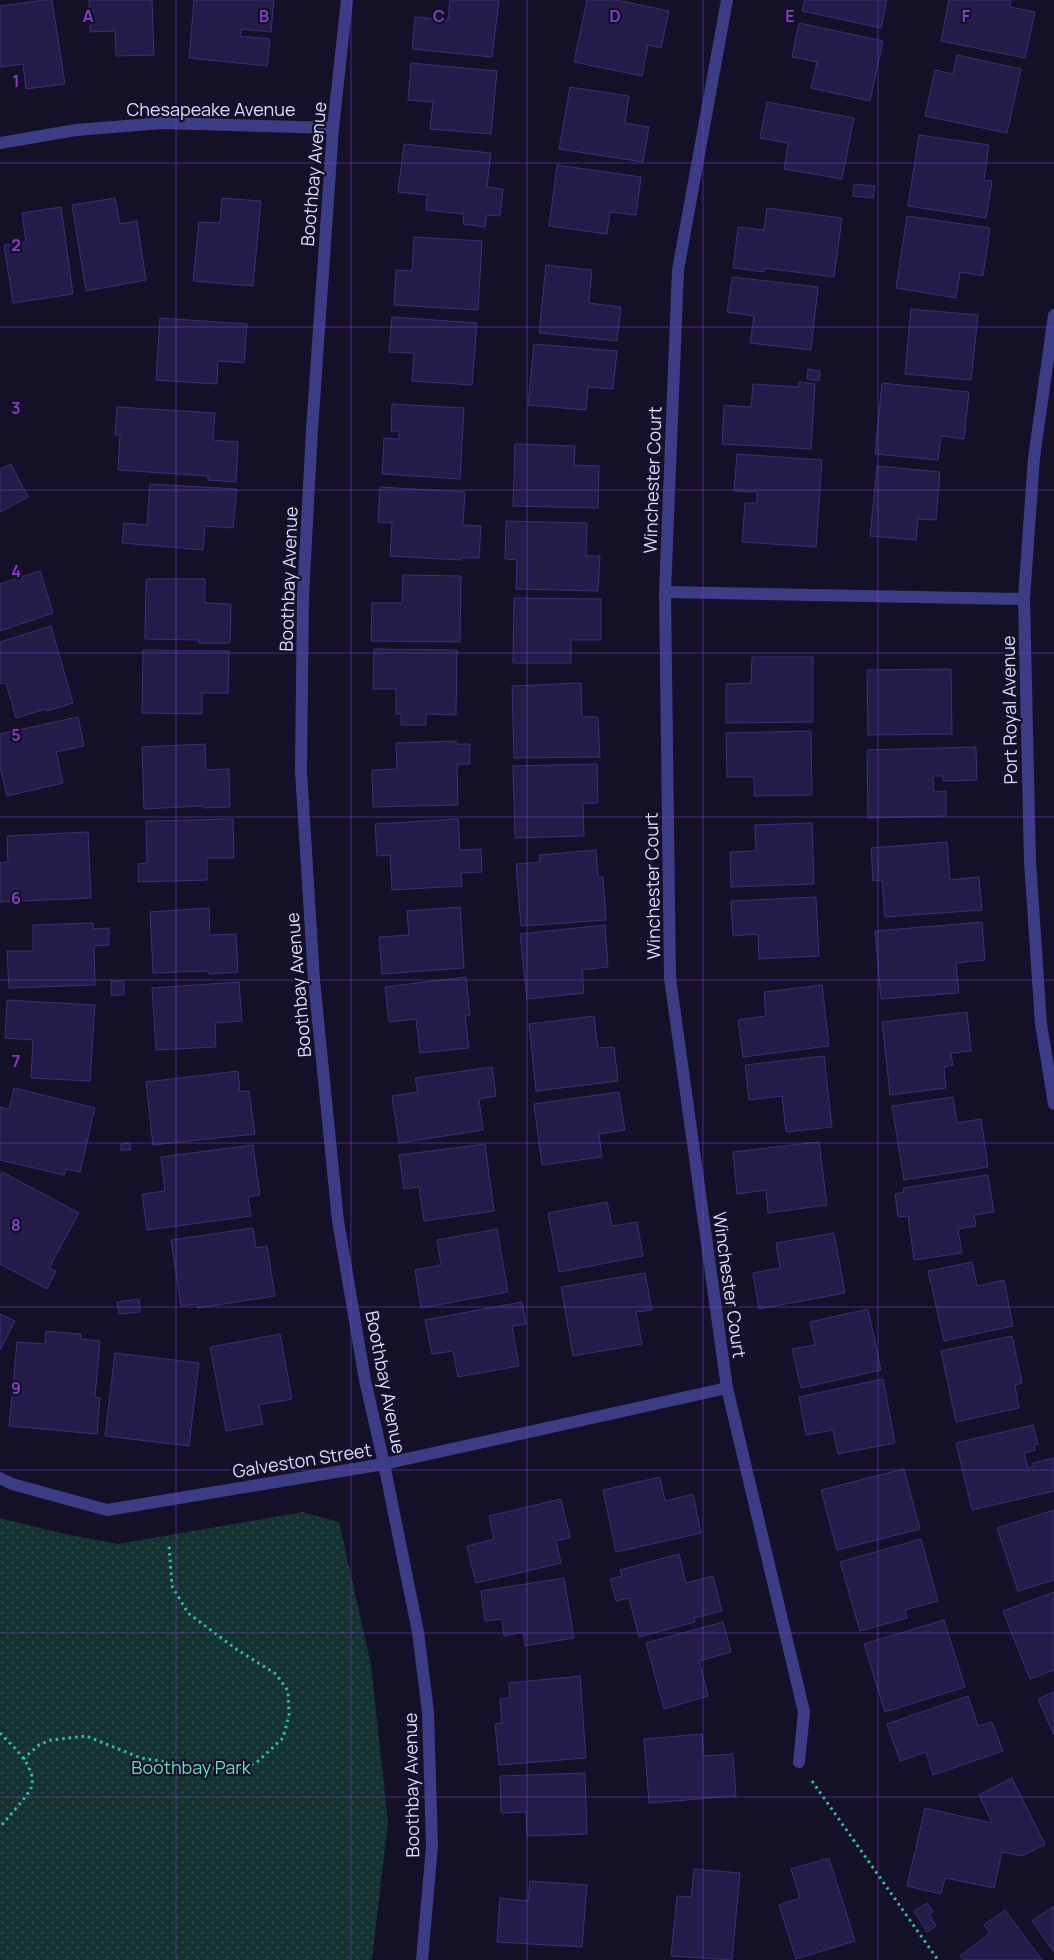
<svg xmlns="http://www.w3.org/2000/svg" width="1054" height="1960" viewBox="0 0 1054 1960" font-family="Manrope,sans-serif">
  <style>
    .park { fill: url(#park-dots) }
    .building { fill: #241d4a; stroke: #3b3076 }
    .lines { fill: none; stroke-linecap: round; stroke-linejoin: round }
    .path { stroke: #32baac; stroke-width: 3; stroke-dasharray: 2.5 4; stroke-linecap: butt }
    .minor { stroke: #3d3d87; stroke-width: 12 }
    .grid { fill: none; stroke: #853dc5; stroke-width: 1; stroke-opacity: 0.55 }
    .labels { text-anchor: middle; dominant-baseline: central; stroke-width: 4.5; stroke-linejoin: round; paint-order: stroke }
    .street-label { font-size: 18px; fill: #dcdafe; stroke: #141129 }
    .park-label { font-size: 18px; fill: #65dfbb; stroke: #141129 }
    .grid-label { font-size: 16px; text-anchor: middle; font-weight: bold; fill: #853dc5; stroke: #141129; stroke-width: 4.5; stroke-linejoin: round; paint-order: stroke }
  </style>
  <defs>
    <pattern id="park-dots" width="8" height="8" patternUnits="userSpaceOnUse" patternTransform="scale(1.25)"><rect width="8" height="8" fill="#143331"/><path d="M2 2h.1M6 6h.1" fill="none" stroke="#365050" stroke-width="1.8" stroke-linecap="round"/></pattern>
  </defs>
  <rect width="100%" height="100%" fill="#141129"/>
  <!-- park -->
  <polygon class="park" points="303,1512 339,1522 371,1665 388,1822 372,1960 0,1960 0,1518 60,1533 118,1544"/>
  <!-- building -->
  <g class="building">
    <polygon points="45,0 52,0 65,84 26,89 23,64 0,67 0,6"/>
    <polygon points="89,0 152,0 154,55 116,56 115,31 90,32"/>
    <polygon points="194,0 274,0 271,32 241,29 240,36 270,39 267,66 189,58"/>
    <polygon points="450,0 499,0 492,57 412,49 415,17 448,20"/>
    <polygon points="587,0 616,0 669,11 661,48 648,45 642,76 574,62"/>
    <polygon points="805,0 887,0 881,28 802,11"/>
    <polygon points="949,0 1011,0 1010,7 1035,12 1025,58 941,41"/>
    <polygon points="799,23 883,41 870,101 811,88 817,62 792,57"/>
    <polygon points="957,55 1021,69 1007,133 925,116 935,70 953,74"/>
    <polygon points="411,63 497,71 491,134 430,129 433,102 408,100"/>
    <polygon points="570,87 629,96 625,123 649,127 643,162 559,149"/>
    <polygon points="767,102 854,118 842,179 784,169 788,143 760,138"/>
    <polygon points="919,135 989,145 984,180 992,181 986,218 908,206"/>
    <polygon points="404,144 491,153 487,187 503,189 500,216 487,215 485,227 463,224 464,214 426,210 427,195 398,192"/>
    <polygon points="557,165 641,177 636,215 610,212 607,234 549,226"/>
    <polygon points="854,184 875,186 873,198 853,196"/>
    <polygon points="115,198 120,224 137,221 146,280 86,291 72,205"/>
    <polygon points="222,198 261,201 253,286 193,281 199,222 220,223"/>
    <polygon points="61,207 73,294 13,303 4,245 26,242 22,213"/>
    <polygon points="767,208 842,218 834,277 764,268 764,272 733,268 738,227 764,230"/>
    <polygon points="907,216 990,228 983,276 960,272 956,298 896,288"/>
    <polygon points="414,237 482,241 478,310 394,305 396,270 412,271"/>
    <polygon points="546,265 592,270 589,303 621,307 617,341 539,333"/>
    <polygon points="732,277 818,287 811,350 750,343 754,316 727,312"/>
    <polygon points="911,309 978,315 971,380 905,374"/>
    <polygon points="392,317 477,323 472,385 412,381 414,353 389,352"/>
    <polygon points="160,318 247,324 244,363 218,361 217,384 156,380"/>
    <polygon points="534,344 617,351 613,389 588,387 586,410 528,405"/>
    <polygon points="808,369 820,371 819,381 807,379"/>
    <polygon points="799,382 815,384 811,449 722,444 724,405 751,407 753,384 799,387"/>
    <polygon points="882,383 969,392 964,439 941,436 938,460 875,454"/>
    <polygon points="392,404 464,408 460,479 382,474 384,438 399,439 399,431 391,431"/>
    <polygon points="117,407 215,413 213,440 238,442 236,482 208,480 208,476 118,470 120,435 115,435"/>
    <polygon points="515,444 575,446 574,465 599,466 598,508 513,506"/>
    <polygon points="737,454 822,460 816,547 742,542 745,503 757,503 757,492 734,491"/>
    <polygon points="11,464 28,497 0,512 0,469"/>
    <polygon points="877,466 940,472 936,520 918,519 916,540 870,536"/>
    <polygon points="150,484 237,489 233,528 205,526 203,550 122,543 124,523 147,525"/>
    <polygon points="380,487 465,492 463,525 481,526 479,558 461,558 461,560 390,556 392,523 378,522"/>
    <polygon points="506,521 587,523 586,556 600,556 598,591 516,589 517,560 505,559"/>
    <polygon points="40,571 53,613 0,631 0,584"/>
    <polygon points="403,575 461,576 460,642 371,641 372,603 402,603"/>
    <polygon points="146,579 205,579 205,603 231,604 230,643 199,643 199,640 145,639"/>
    <polygon points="514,598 601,599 601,640 571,640 571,663 513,663"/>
    <polygon points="51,626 73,703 47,711 46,709 16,718 6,683 0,684 0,642"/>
    <polygon points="374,649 457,650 456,715 426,714 426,725 401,725 401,714 396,714 396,689 373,689"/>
    <polygon points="143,650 229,651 228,693 202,693 202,714 142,713"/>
    <polygon points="752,657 813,657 813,722 726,723 726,684 751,683"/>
    <polygon points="951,669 952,734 868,735 867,670"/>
    <polygon points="581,683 582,717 598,717 600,757 514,758 512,686"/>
    <polygon points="78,717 84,746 56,752 63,783 7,796 1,770 0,771 0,734"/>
    <polygon points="811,731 812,795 754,796 754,777 727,777 726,733"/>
    <polygon points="456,741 456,744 470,744 470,764 457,764 458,805 373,807 372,770 397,769 396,743"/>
    <polygon points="205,744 206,770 229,769 230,807 203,808 203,806 144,809 142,747"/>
    <polygon points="976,747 977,780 943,781 943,776 933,776 934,792 946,791 946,816 868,818 867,750"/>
    <polygon points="597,764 598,803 583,803 584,836 515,838 513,766"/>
    <polygon points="233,819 234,858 207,858 207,880 138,882 138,864 147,863 146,821"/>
    <polygon points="458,819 460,850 481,849 482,872 461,873 462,886 392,890 390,855 377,856 375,824"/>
    <polygon points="812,823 814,884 731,887 730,852 756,851 755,825"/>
    <polygon points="88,832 91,898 0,902 0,863 8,862 7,836"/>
    <polygon points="947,842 950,880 979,877 982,910 885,917 882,880 873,881 871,848"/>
    <polygon points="596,850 598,877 603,877 606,920 521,926 516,864 540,862 539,855"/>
    <polygon points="816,897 819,956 759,959 758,934 733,936 731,901"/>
    <polygon points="460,907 464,968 382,974 379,937 409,935 407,911"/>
    <polygon points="209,908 210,935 236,934 238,972 209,974 208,971 153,973 150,912"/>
    <polygon points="982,922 985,960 956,963 959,993 881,999 875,931"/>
    <polygon points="93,923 93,929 109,928 109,945 94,946 95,985 9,988 7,951 33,951 33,925"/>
    <polygon points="605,925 608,967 582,970 584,993 527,999 520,934"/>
    <polygon points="466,977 470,1015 465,1016 469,1048 420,1053 416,1019 389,1022 385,987"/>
    <rect x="111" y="981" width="13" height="14"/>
    <polygon points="239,982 242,1021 215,1023 216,1047 156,1050 152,988"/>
    <polygon points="822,985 829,1046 743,1057 738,1020 766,1016 764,992"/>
    <polygon points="7,1000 95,1005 90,1081 31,1078 33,1040 5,1038"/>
    <polygon points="967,1012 971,1051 951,1053 953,1065 944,1067 946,1088 890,1095 882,1022"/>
    <polygon points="594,1016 598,1048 614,1047 618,1081 536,1091 529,1024"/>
    <polygon points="824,1056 832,1127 786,1132 782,1096 749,1100 745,1065"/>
    <polygon points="492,1067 496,1096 479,1099 483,1130 399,1143 392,1096 418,1092 415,1078"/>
    <polygon points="238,1071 240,1092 249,1091 255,1134 153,1145 146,1082"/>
    <polygon points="14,1088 95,1108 80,1172 66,1169 64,1175 0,1160 0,1107 9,1109"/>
    <polygon points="619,1092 625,1130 599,1134 602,1157 542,1165 534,1104"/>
    <polygon points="953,1097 957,1123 981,1119 988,1167 904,1180 892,1106"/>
    <polygon points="819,1142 827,1205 768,1213 766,1190 737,1194 733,1152"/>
    <polygon points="130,1143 131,1150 121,1150 121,1144"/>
    <polygon points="485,1144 494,1211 424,1221 419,1187 404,1189 399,1155"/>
    <polygon points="253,1145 260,1195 248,1197 251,1216 147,1230 142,1194 165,1191 161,1157"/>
    <polygon points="2,1172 79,1213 49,1268 56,1271 47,1289 0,1264 0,1176"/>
    <polygon points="988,1175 994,1212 974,1215 976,1226 958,1229 962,1253 914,1260 908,1216 898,1217 895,1194 904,1192 903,1188"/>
    <polygon points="607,1202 612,1226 637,1222 643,1256 559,1272 548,1213"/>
    <polygon points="253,1228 256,1248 267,1246 275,1296 198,1308 197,1304 181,1306 171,1240"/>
    <polygon points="497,1229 508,1292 421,1308 415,1270 441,1265 437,1240"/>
    <polygon points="834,1233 845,1293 759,1309 753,1273 780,1268 776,1243"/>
    <polygon points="972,1262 977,1286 1004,1280 1013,1326 944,1341 928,1271"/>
    <polygon points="645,1273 652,1310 636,1312 642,1344 573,1356 561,1287"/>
    <polygon points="139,1299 140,1312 119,1314 117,1302"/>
    <polygon points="522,1302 526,1324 512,1326 519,1366 458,1377 453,1351 432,1354 425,1320"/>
    <polygon points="868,1309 881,1370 801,1388 792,1349 815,1345 810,1322"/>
    <polygon points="0,1314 15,1321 0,1350"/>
    <polygon points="46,1331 81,1334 80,1339 100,1341 95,1397 100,1398 97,1434 9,1426 17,1342 45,1344"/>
    <polygon points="280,1334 292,1399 259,1405 263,1424 226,1431 210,1347"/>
    <polygon points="1012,1336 1022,1383 1015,1385 1019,1408 956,1422 941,1351"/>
    <polygon points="115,1353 199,1363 189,1446 105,1436"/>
    <polygon points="883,1379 895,1443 838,1454 833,1430 806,1435 799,1397"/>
    <polygon points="1033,1425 1038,1444 1034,1445 1035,1450 1024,1453 1028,1468 1034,1466 1033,1463 1054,1458 1054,1491 972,1510 956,1443"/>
    <polygon points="904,1469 920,1529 837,1550 821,1490"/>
    <polygon points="660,1477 665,1501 693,1494 701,1533 616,1552 603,1490"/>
    <polygon points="561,1499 570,1538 556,1541 561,1563 476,1583 467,1546 494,1539 489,1516"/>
    <polygon points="1054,1510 1054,1580 1018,1591 997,1528"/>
    <polygon points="921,1539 938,1601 905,1610 907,1618 860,1631 840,1562"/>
    <polygon points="679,1554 686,1583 713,1576 722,1611 694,1618 695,1622 639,1637 629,1598 616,1601 610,1579 622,1576 620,1570"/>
    <polygon points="564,1578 574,1638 525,1646 523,1632 504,1636 502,1619 485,1621 481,1591"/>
    <polygon points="1054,1592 1054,1670 1030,1679 1003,1611"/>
    <polygon points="944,1620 965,1687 885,1712 864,1644"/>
    <polygon points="723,1622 731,1652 699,1661 708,1696 664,1709 646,1643"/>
    <polygon points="580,1676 586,1758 499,1765 495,1724 502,1723 500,1699 510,1698 509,1683"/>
    <polygon points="1054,1692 1054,1735 1038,1699"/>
    <polygon points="968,1696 978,1726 992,1722 1003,1751 933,1775 926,1752 900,1761 887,1724"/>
    <polygon points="702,1734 704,1756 733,1754 736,1796 649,1803 644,1739"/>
    <polygon points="585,1773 587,1834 527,1836 526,1812 501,1813 500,1776"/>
    <polygon points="1012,1778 1045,1844 1022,1856 1002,1852 994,1888 945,1878 941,1894 907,1886 925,1808 992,1823 979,1795"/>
    <polygon points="829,1858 855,1941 796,1959 779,1905 800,1898 791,1869"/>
    <polygon points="694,1869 740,1873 732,1960 671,1956 677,1896 691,1897"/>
    <polygon points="530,1881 587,1885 582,1947 497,1942 500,1898 528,1901"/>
    <polygon points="927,1903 933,1912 929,1914 936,1926 927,1932 914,1911"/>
    <polygon points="1054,1906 1054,1952 1032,1921"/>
    <polygon points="1005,1910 1042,1960 963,1960 960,1956 990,1933 984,1925"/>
  </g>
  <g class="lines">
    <!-- path -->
    <g class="path">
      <path d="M0,1733C12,1746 38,1767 31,1788C29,1794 6,1820 0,1827"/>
      <polyline points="23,1759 39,1745 51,1740 86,1736 141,1758 198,1767 233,1770 256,1763 283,1738 289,1715 288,1691 276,1674 236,1649 188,1613 172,1586 169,1545"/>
      <polyline points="812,1781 938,1960"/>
    </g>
    <!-- minor -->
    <g class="minor">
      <polyline points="347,0 333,128 312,430 303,596 301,771 314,980 338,1221 365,1380 384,1464 418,1632 428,1712 432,1846 422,1960"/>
      <polyline points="727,0 678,270 665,592 670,978 727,1388 804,1712 799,1762"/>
      <polyline points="0,143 76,130 163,123 333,128"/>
      <polyline points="1054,315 1034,458 1024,599 1030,861 1041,1024 1054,1104"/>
      <polyline points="665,592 1024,599"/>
      <polyline points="0,1478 12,1484 107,1510 384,1464 727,1388"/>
    </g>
  </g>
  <!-- grid -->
  <path class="grid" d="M176,0V1960M351,0V1960M527,0V1960M703,0V1960M878,0V1960M0,163H1054M0,327H1054M0,490H1054M0,653H1054M0,817H1054M0,980H1054M0,1143H1054M0,1307H1054M0,1470H1054M0,1633H1054M0,1797H1054"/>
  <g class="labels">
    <!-- street labels -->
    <g class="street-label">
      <text x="211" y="109">Chesapeake Avenue</text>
      <text transform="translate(313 174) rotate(-85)">Boothbay Avenue</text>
      <text transform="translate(652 480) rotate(-88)">Winchester Court</text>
      <text transform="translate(288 579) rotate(-88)">Boothbay Avenue</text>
      <text transform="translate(1009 710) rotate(-91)">Port Royal Avenue</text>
      <text transform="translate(652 886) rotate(-91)">Winchester Court</text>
      <text transform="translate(298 985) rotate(-95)">Boothbay Avenue</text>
      <text transform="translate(730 1285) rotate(82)">Winchester Court</text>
      <text transform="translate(386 1382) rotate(79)">Boothbay Avenue</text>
      <text transform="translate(302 1460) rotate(-9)">Galveston Street</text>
      <text transform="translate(411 1785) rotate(-91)">Boothbay Avenue</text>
    </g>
    <!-- park labels -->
    <g class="park-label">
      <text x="191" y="1767">Boothbay Park</text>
    </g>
  </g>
  <g class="grid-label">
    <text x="88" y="22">A</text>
    <text x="264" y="22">B</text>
    <text x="439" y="22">C</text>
    <text x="615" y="22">D</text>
    <text x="790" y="22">E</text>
    <text x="966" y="22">F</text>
    <text x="16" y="87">1</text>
    <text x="16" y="251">2</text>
    <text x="16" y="414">3</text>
    <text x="16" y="577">4</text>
    <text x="16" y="741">5</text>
    <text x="16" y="904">6</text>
    <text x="16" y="1067">7</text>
    <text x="16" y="1231">8</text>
    <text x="16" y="1394">9</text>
  </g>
</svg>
